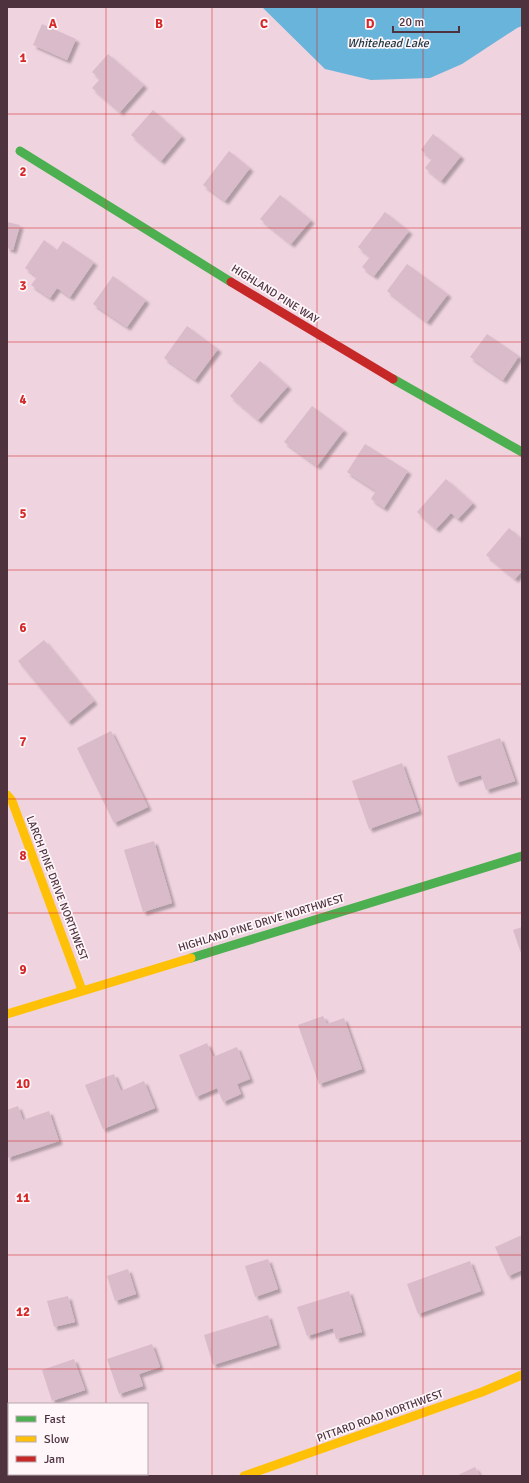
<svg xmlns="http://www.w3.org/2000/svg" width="529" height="1483" viewBox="0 0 529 1483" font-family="Signika,sans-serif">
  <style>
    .water { fill: #69b4da }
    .building { fill: #dabbc9; filter: url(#shadow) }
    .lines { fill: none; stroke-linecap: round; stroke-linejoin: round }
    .fast { stroke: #4caf50; stroke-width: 9 }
    .slow { stroke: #ffc107; stroke-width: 9 }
    .jam { stroke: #c62828; stroke-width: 9 }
    .grid { fill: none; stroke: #d62828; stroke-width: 1; stroke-opacity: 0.55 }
    .labels { text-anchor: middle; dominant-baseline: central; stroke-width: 3.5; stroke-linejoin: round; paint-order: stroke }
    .street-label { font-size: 11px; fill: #4e333f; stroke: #fef6f9 }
    .water-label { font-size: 12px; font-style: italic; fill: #1f3743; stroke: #fef6f9 }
    .grid-label { font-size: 13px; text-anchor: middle; font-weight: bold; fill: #d62828; stroke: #fef6f9; stroke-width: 3.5; stroke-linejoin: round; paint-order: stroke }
  </style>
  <defs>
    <filter id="shadow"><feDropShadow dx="3.5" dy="3.5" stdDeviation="1" flood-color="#0004"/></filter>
  </defs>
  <rect width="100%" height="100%" fill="#efd3df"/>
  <!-- water -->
  <polygon class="water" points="262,7 522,7 522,26 517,28 462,64 430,78 371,80 325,69"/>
  <!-- building -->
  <g class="building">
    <polygon points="42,24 76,39 67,60 33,45"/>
    <polygon points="108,54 144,85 120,112 92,88 100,79 92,72"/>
    <polygon points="153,110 182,136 161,161 131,135"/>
    <polygon points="433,134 461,156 441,181 425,168 432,159 421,150"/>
    <polygon points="229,151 250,168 225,201 203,185"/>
    <polygon points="280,195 311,220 291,244 260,219"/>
    <polygon points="385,212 409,231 374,276 362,267 370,257 358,247"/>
    <polygon points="7,222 20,225 13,250 7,248"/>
    <polygon points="44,240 57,250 63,241 94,262 70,297 57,288 50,298 31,285 37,277 25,268"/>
    <polygon points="407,264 448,294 427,322 387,291"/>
    <polygon points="113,276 146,300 127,327 93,304"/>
    <polygon points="187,326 218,349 195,380 164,358"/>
    <polygon points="487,334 519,356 503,380 470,357"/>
    <polygon points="260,361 288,386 258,420 230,396"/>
    <polygon points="312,406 344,430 317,466 284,442"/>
    <polygon points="365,444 408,471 384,508 371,499 376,491 347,472"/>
    <polygon points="446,479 473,503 458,519 451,513 436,529 417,512"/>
    <polygon points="509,528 522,539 522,571 515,579 486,555"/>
    <polygon points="44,640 94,701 68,722 18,661"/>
    <polygon points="111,731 148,807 114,823 77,748"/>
    <polygon points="500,738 515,781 486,790 481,775 456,783 447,756"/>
    <polygon points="402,763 419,811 369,829 352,781"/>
    <polygon points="154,841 172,903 143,912 124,850"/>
    <polygon points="522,927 522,956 513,930"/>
    <polygon points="323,1016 327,1024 344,1018 362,1069 319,1084 298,1025"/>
    <polygon points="207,1043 213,1057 237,1047 250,1079 237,1084 241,1094 223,1102 217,1088 196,1097 179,1055"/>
    <polygon points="114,1074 121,1091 144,1081 155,1108 103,1129 85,1085"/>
    <polygon points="18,1106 23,1120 49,1111 59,1141 7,1158 7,1110"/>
    <polygon points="522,1235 522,1270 508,1276 495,1247"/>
    <polygon points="268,1259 278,1289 255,1297 245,1266"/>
    <polygon points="470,1261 481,1291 418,1314 407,1284"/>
    <polygon points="128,1269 136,1294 115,1301 107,1276"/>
    <polygon points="349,1291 362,1332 336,1339 333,1328 307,1336 297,1307"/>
    <polygon points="68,1296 75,1322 54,1327 47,1301"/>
    <polygon points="268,1315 277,1345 213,1365 204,1335"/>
    <polygon points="152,1344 160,1367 139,1374 143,1386 119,1394 107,1359"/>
    <polygon points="74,1359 85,1390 52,1401 42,1370"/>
    <polygon points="475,1467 480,1476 456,1476"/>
  </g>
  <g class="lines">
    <!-- fast -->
    <g class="fast">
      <polyline points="20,151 231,282"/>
      <polyline points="393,379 522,452"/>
      <polyline points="191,958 522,856"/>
    </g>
    <!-- slow -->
    <g class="slow">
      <polyline points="7,795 12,801 82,990"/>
      <polyline points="7,1014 191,958"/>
      <polyline points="244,1476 482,1392 522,1375"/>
    </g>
    <!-- jam -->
    <polyline class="jam" points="231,282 393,379"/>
  </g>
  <!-- grid -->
  <path class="grid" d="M106,7V1404M212,7V1476M317,7V1476M423,7V1476M7,114H522M7,228H522M7,342H522M7,456H522M7,570H522M7,684H522M7,799H522M7,913H522M7,1027H522M7,1141H522M7,1255H522M7,1369H522M106,1474V1476"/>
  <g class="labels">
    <!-- street labels -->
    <g class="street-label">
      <text transform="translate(275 294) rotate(32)">HIGHLAND PINE WAY</text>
      <text transform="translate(57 888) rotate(69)">LARCH PINE DRIVE NORTHWEST</text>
      <text transform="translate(261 923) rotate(-17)">HIGHLAND PINE DRIVE NORTHWEST</text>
      <text transform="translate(380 1416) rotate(-20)">PITTARD ROAD NORTHWEST</text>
    </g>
    <!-- water labels -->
    <g class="water-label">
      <text x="388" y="43">Whitehead Lake</text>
    </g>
  </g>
  <g class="grid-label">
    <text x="53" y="28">A</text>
    <text x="159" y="28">B</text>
    <text x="264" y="28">C</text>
    <text x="370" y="28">D</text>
    <text x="23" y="62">1</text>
    <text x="23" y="176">2</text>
    <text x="23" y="290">3</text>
    <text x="23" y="404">4</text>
    <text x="23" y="518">5</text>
    <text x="23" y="632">6</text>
    <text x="23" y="746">7</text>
    <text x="23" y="860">8</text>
    <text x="23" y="974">9</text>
    <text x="23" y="1088">10</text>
    <text x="23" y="1202">11</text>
    <text x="23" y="1316">12</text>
  </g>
  <!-- border -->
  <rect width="529" height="1483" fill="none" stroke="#4e333f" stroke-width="16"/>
  <!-- legend -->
  <rect x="8" y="1403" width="140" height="72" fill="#fef6f9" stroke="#b8a8af"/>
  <rect x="16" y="1416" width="20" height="6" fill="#4caf50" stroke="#b8a8af"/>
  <text x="44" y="1423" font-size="12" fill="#4e333f">Fast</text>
  <rect x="16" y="1436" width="20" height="6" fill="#ffc107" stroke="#b8a8af"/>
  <text x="44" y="1443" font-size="12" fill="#4e333f">Slow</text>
  <rect x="16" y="1456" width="20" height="6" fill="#c62828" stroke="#b8a8af"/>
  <text x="44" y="1463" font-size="12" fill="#4e333f">Jam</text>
  <!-- scale -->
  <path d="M393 26v6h66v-6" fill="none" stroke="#4e333f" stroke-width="2"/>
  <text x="399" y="26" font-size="12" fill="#4e333f" stroke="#fef6f9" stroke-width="3" paint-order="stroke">20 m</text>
</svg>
